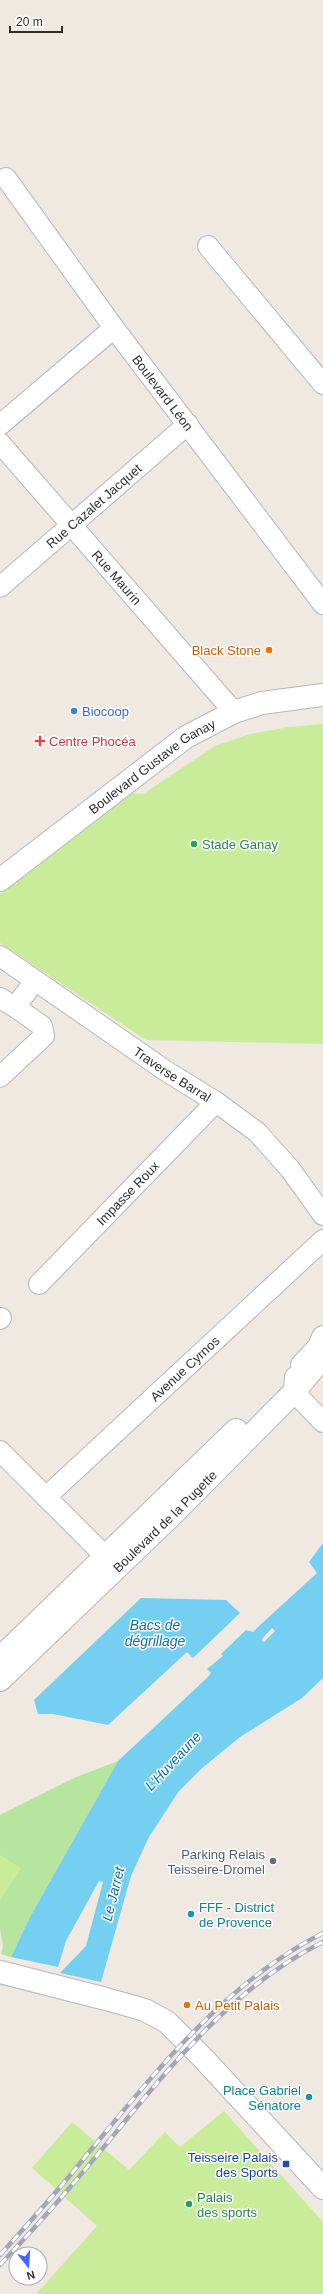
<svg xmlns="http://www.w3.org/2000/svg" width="323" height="2294" viewBox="0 0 323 2294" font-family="Arial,sans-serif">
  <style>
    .green { fill: #b6e59e }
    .pitch { fill: #c9ec9a }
    .water { fill: #75cff0; fill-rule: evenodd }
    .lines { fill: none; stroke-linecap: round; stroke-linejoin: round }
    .street-casing { stroke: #b4b7c1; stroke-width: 22 }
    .secondary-casing { stroke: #b4b7c1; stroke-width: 24 }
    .street { stroke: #fff; stroke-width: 20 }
    .secondary { stroke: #fff; stroke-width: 22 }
    .rail-casing { stroke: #a3a6b8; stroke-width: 4.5 }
    .rail { stroke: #fff; stroke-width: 3; stroke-dasharray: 9; stroke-linecap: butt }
    .food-dot { fill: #e8710a; stroke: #fff; stroke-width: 1.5 }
    .shop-dot { fill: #3f7fe0; stroke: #fff; stroke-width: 1.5 }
    .health-dot { fill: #e0444e; stroke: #fff; stroke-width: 1.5 }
    .leisure-dot { fill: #2e9e5b; stroke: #fff; stroke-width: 1.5 }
    .service-dot { fill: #5c6f8a; stroke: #fff; stroke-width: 1.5 }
    .culture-dot { fill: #0f9aa8; stroke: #fff; stroke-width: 1.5 }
    .transit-dot { fill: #1a4fb4; stroke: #fff; stroke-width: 1.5 }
    .labels { text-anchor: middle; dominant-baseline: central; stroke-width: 3; stroke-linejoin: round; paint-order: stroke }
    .street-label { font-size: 13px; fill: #2e2e2e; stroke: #fff }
    .food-label { font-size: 13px; fill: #c56008; stroke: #fff; text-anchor: end }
    .shop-label { font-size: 13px; fill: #366cbe; stroke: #fff; text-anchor: start }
    .health-label { font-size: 13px; fill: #be3a42; stroke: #fff; text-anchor: start }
    .leisure-label { font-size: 13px; fill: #27864d; stroke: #fff; text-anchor: start }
    .service-label { font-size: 13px; fill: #4e5e75; stroke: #fff; text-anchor: end }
    .culture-label { font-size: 13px; fill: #0d838f; stroke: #fff; text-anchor: start }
    .transit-label { font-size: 13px; fill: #164399; stroke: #fff; text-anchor: end }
    .water-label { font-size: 14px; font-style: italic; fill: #0d6fa3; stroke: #fff }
  </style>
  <rect width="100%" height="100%" fill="#efe9e1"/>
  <!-- green -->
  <polygon class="green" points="118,1761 30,1917 11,1957 1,1954 3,1946 0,1929 0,1815 76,1777"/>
  <!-- pitch -->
  <g class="pitch">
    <polygon points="323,724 323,1044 146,1040 0,943 0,894 129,793 143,794 215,746 250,734 289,727"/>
    <polygon points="0,1855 21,1868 0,1901"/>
    <polygon points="224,2111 323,2222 323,2294 36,2294 97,2226 32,2168 72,2122 129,2170 165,2132 180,2147"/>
  </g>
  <!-- water -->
  <g class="water">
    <path d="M323,1543V1678L302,1698L240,1737L201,1769L179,1791L149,1837L131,1876L101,1982L60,1973L86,1946L103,1882L99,1881L66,1941L58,1967L11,1957L30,1917L118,1761L208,1677L211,1673L207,1669L223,1656L221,1654L246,1630L253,1632L258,1627L317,1573L309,1562ZM272,1628L275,1631L264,1642L262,1641V1639Z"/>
    <polygon points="141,1598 226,1600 240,1613 193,1658 187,1652 108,1725 53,1714 38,1714 34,1700"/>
  </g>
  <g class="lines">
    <!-- street casing -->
    <g class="street-casing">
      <g id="street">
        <path id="s1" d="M6,178L114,328L323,604"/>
        <polyline points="208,246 323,384"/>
        <polyline points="0,425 114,328"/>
        <path id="s2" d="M0,443L234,712"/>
        <path id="s3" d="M0,587L188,424"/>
        <path id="s4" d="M0,956L166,1071L216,1102L257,1132L290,1169L323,1215"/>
        <polyline points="0,998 15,1007"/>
        <polyline points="0,1077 44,1036 42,1026 15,1007 35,981"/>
        <path id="s5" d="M39,1284L216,1102"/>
        <polyline points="0,1319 1,1318"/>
        <polyline points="295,1377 294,1392 323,1422"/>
        <polyline points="0,1451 105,1556"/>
        <path id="s6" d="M46,1497L323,1240"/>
      </g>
    </g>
    <!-- secondary casing -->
    <g class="secondary-casing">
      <g id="secondary">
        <path id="s7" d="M0,880L186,737L234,712L262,703L323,695"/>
        <polyline points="302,1365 319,1347 323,1337"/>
        <polyline points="0,1658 236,1430"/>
        <path id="s8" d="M0,1680L173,1514L294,1392L323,1357"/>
        <polyline points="0,1972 106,1999 145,2010 167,2022 202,2057 323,2188"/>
      </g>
    </g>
    <!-- street -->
    <use href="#street" class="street"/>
    <!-- secondary -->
    <use href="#secondary" class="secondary"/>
    <!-- rail casing -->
    <g class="rail-casing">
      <g id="rail">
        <path d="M0,2255C29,2223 58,2191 85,2157C154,2074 224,1983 323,1933"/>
        <path d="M0,2265C22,2241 44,2218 65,2193C143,2104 214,1996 323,1942"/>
      </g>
    </g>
    <!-- rail -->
    <use href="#rail" class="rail"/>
  </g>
  <!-- markers -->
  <g class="food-dot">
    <circle cx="269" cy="650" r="4"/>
    <circle cx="187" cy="2005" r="4"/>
  </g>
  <circle class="shop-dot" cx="74" cy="711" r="4"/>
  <path class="health-dot" d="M38 735h4v4h4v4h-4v4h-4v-4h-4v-4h4z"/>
  <g class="leisure-dot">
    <circle cx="194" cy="844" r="4"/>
    <circle cx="189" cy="2204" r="4"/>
  </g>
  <circle class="service-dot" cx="273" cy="1861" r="4"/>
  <g class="culture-dot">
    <circle cx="191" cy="1914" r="4"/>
    <circle cx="309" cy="2097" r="4"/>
  </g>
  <rect class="transit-dot" x="282" y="2160" width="8" height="8" rx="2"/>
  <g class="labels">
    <!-- street labels -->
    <g class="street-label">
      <text stroke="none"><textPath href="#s1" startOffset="266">Boulevard Léon</textPath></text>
      <text stroke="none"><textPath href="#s3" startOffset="124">Rue Cazalet Jacquet</textPath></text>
      <text stroke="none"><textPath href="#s2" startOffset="178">Rue Maurin</textPath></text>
      <text stroke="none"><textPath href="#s7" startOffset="190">Boulevard Gustave Ganay</textPath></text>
      <text stroke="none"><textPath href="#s4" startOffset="209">Traverse Barral</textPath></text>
      <text stroke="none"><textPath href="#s5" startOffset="127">Impasse Roux</textPath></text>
      <text stroke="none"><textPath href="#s6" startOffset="189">Avenue Cyrnos</textPath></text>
      <text stroke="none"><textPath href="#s8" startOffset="229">Boulevard de la Pugette</textPath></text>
    </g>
    <!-- food labels -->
    <g class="food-label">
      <text x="261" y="650">Black Stone</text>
      <text x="195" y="2005" text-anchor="start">Au Petit Palais</text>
    </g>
    <!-- shop labels -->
    <g class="shop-label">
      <text x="82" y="711">Biocoop</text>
    </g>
    <!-- health labels -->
    <g class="health-label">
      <text x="49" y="741">Centre Phocéa</text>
    </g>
    <!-- leisure labels -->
    <g class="leisure-label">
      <text x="202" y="844">Stade Ganay</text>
      <text x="197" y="2197">Palais<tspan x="197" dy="15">des sports</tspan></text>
    </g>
    <!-- service labels -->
    <g class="service-label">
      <text x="265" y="1854">Parking Relais<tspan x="265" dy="15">Teisseire-Dromel</tspan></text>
    </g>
    <!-- culture labels -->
    <g class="culture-label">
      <text x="199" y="1907">FFF - District<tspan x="199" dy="15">de Provence</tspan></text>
      <text x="301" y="2090" text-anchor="end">Place Gabriel<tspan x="301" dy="15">Sénatore</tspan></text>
    </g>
    <!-- transit labels -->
    <g class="transit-label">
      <text x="278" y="2157">Teisseire Palais<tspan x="278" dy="15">des Sports</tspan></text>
    </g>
    <!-- water labels -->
    <g class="water-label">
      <text x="155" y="1625">Bacs de<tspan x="155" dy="16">dégrillage</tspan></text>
      <text transform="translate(173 1761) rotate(-47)">L'Huveaune</text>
      <text transform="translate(113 1894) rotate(-76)">Le Jarret</text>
    </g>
  </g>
  <!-- north arrow -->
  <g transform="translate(28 2266) rotate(163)"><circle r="19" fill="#ffffff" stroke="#ababab"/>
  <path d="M0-3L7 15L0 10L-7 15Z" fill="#4264fb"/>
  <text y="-6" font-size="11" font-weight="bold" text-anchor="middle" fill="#2e2e2e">N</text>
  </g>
  <!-- scale -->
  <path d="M10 26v6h52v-6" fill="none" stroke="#2e2e2e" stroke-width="2"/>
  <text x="16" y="26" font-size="12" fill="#2e2e2e" stroke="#ffffff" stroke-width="3" paint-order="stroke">20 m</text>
</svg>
